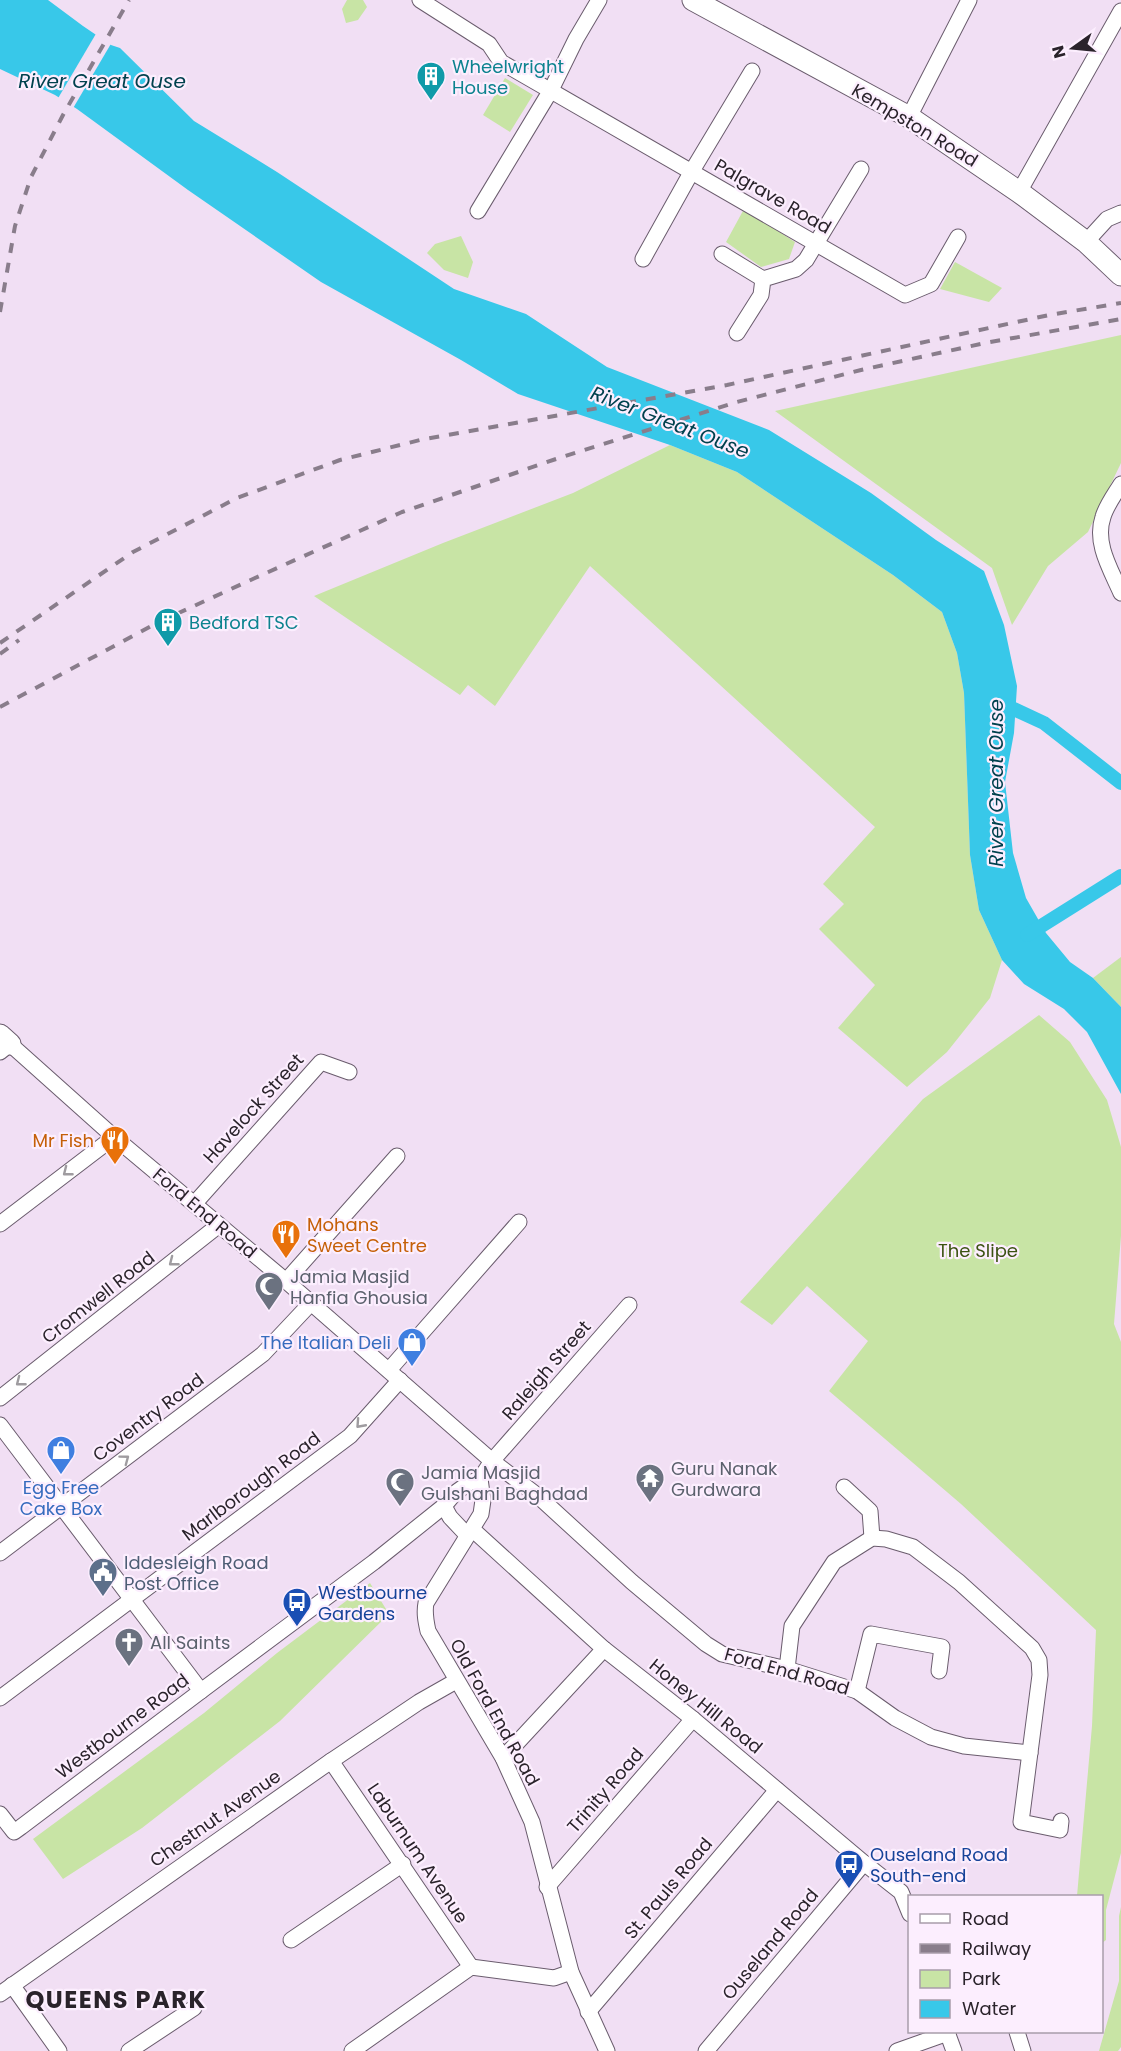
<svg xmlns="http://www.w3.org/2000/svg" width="1121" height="2051" viewBox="0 0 1121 2051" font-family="Poppins,sans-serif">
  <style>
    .green { fill: #c8e4a5 }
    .water { fill: #38c8e9 }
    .pier { fill: #f1dff4 }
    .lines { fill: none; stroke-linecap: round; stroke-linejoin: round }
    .canal { stroke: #38c8e9; stroke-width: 14 }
    .street-casing { stroke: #6a5c6d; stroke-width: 17 }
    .secondary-casing { stroke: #6a5c6d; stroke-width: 23 }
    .street { stroke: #fff; stroke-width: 15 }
    .secondary { stroke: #fff; stroke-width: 21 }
    .rail { stroke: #897d8b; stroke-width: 4; stroke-dasharray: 10 10; stroke-linecap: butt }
    .oneway { stroke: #9f9ca0 }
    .labels { text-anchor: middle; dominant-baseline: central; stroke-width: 4.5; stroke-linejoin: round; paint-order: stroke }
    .culture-label { font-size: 18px; fill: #0d838f; stroke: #fceefe; text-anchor: start }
    .street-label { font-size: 18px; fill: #2a232b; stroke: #fceefe }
    .food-label { font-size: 18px; fill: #c56008; stroke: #fceefe; text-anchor: end }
    .park-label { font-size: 18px; fill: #3c5313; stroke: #fceefe }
    .worship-label { font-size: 18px; fill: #5b616d; stroke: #fceefe; text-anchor: start }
    .shop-label { font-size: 18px; fill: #366cbe; stroke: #fceefe; text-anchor: end }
    .service-label { font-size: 18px; fill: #4e5e75; stroke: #fceefe; text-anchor: start }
    .transit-label { font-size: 18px; fill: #164399; stroke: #fceefe; text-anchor: start }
    .water-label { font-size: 20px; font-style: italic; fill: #00414e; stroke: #fceefe }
    .district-label { font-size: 24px; font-weight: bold; letter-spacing: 1.5px; fill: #2a232b; stroke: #fceefe }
  </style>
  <rect width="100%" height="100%" fill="#f1dff4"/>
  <!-- green -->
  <g class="green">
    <polygon points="347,0 363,0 367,7 358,20 346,23 342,9"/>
    <polygon points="505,78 533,95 510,132 483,115"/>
    <polygon points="744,209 795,242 789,259 761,267 726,242"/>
    <polygon points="461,236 473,262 468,278 444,270 427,253 435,244"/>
    <polygon points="955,262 1002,288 989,302 940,289"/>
    <polygon points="1121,335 1121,463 1088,532 1048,566 1012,625 992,568 775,411"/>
    <polygon points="670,445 737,472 893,575 942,612 957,653 964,693 970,855 979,910 1002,960 990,998 947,1052 907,1087 838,1028 875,985 819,929 844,904 823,884 875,827 590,566 495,706 468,685 460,695 314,596 443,543 573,493"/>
    <polygon points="1121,957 1121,1007 1093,978"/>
    <polygon points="1039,1015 1070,1042 1107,1100 1121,1147 1121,1236 1114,1324 1121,1342 1121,1853 1106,1910 1106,1940 1102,1943 1102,1896 1077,1896 1092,1726 1096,1630 961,1504 829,1391 868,1341 807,1286 772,1325 740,1302 923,1099"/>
    <polygon points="370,1583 389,1614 280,1721 142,1828 63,1879 33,1839 204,1713 277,1653"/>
    <polygon points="1121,1907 1121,2047 1118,2051 1099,2051 1119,1981 1119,1916"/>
  </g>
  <!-- water -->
  <polygon class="water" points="0,0 48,0 83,26 111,45 120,48 194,121 277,172 454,289 526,314 607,367 769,430 871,493 936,540 984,571 1004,625 1017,686 1014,733 1005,782 1013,853 1026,898 1046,933 1070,962 1093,978 1121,1007 1121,1094 1087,1032 1064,1009 1024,984 1002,960 979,910 970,855 964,693 957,653 942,612 893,575 737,472 670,445 518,394 461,360 321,282 188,190 77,109 55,95 0,69"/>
  <!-- pier -->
  <polygon class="pier" points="97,32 112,42 72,110 57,100"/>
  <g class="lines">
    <!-- canal -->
    <g class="canal">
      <polyline points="1001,703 1044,723 1121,783"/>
      <polyline points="1027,935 1121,876"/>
    </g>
    <!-- street casing -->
    <g class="street-casing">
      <g id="street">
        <polyline points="420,0 489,44 501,62 905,295 931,284 958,237"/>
        <polyline points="909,117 969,0"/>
        <polyline points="1019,192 1121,11"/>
        <polyline points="478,211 551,90 576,39 599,0"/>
        <polyline points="1086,242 1107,219 1121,213"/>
        <polyline points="722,254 763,279"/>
        <polyline points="643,259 692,171 752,71"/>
        <polyline points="737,333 761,295 763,279 796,269 806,260 861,169"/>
        <path d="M1121,484C1115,494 1106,506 1103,517C1094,543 1111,570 1121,593"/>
        <polyline points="0,1052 10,1044 114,1137 286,1281 492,1461 480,1479"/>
        <polyline points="195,1203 321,1062 349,1072"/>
        <polyline points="0,1224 114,1137"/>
        <polyline points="286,1281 397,1156"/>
        <polyline points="629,1305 492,1461 538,1496 632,1582 706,1644 722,1654 787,1669 857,1691 895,1718 931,1737 964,1746 1030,1753"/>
        <polyline points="389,1370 519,1222"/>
        <polyline points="0,1398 219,1225"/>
        <polyline points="0,1425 201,1691"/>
        <path d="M480,1479L483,1500L481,1514L426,1603C424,1613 426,1622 428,1631L503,1758L532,1822L571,1972L607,2051"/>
        <polyline points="844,1487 870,1511 872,1538"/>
        <polyline points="444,1506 450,1517 467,1535"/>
        <polyline points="472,1529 604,1649 693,1719 864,1863 901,1892 910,1914"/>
        <polyline points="0,1553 263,1354 311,1303"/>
        <polyline points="787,1669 792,1626 834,1562 872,1538 886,1539 913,1547 959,1582 1032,1648 1039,1660 1040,1675 1021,1822 1060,1830 1061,1821"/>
        <polyline points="857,1691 871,1634 942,1647 939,1671"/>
        <polyline points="0,1698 350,1436 400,1380"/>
        <polyline points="503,1758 604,1649"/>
        <polyline points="331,1761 471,1967"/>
        <polyline points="0,1814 14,1832 21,1827 201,1691 374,1562 444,1506 455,1493 469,1483 480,1479"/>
        <polyline points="547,1887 693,1719"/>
        <polyline points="291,1940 403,1864"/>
        <polyline points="12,1985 59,2051"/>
        <polyline points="0,1994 331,1761 419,1702 456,1681"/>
        <polyline points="588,2012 777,1790"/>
        <polyline points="947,2032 954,2051"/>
        <polyline points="1017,2032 1023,2051"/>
        <polyline points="129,2051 194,2008"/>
        <polyline points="352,2051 471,1967 554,1978 571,1972"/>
        <polyline points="706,2051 864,1863"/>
        <polyline points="897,2051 948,2033"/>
      </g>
    </g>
    <!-- secondary casing -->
    <g class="secondary-casing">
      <g id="secondary">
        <polyline points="693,0 909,117 1019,192 1086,242 1121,275"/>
        <polyline points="0,1035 10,1044"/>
      </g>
    </g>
    <!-- street -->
    <use href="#street" class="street"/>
    <!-- secondary -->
    <use href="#secondary" class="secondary"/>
    <!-- rail -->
    <g class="rail">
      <polyline points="0,312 15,226 31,177 63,115 129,0"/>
      <polyline points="0,643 133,552 237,498 340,460 420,440 727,385 1049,315 1121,303"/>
      <polyline points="0,654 19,640"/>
      <polyline points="0,707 159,622 255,578 402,512 556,459 737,402 861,370 985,343 1121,319"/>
    </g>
  </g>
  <!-- one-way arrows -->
  <defs><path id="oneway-chevron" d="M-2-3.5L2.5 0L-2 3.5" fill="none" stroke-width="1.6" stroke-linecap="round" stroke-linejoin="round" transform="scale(1.5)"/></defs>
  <g class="oneway">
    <use href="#oneway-chevron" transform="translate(67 1172) rotate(142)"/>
    <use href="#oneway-chevron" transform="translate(173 1262) rotate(142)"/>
    <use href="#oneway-chevron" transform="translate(20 1382) rotate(142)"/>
    <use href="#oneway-chevron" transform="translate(360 1424) rotate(132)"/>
    <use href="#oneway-chevron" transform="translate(125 1459) rotate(-37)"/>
  </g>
  <!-- icons -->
  <defs>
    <g id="building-pin" transform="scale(1.5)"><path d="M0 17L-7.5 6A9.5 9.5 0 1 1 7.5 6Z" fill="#0f9aa8" stroke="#fceefe"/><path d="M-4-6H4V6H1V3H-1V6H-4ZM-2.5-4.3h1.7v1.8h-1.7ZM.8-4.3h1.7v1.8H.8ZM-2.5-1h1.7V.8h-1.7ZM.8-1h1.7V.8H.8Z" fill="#fff"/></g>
    <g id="restaurant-pin" transform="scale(1.5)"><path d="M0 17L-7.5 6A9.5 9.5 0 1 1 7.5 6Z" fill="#e8710a" stroke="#fceefe"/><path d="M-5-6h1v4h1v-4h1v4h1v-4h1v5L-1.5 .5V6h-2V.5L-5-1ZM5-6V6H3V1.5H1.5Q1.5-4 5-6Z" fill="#fff"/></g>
    <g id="mosque-pin" transform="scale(1.5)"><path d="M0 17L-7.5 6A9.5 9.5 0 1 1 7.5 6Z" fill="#6b7280" stroke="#fceefe"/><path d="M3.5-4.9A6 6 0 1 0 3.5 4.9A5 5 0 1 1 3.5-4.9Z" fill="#fff"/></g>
    <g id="shop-pin" transform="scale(1.5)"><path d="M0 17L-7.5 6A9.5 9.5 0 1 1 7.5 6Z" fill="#3f7fe0" stroke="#fceefe"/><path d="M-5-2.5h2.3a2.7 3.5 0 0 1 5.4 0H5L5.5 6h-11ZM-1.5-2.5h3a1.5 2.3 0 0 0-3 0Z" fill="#fff"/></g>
    <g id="temple-pin" transform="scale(1.5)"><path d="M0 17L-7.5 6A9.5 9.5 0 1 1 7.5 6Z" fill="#6b7280" stroke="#fceefe"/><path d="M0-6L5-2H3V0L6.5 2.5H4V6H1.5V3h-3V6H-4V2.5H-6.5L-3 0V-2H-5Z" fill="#fff"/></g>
    <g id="civic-pin" transform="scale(1.5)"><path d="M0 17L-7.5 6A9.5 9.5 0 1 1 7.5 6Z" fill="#5c6f8a" stroke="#fceefe"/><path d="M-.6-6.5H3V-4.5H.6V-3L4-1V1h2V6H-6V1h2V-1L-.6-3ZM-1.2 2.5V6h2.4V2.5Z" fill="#fff"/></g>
    <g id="bus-pin" transform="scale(1.5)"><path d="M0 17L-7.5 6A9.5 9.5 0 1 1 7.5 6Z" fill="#1a4fb4" stroke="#fceefe"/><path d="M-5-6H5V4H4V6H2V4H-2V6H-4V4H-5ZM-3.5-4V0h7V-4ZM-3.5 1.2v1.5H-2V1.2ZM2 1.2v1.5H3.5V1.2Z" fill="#fff"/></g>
    <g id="church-pin" transform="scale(1.5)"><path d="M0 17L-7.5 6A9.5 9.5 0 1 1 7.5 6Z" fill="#6b7280" stroke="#fceefe"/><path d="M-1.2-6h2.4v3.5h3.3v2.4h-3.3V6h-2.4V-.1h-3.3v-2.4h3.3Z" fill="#fff"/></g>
  </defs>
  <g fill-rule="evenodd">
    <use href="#building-pin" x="431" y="76"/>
    <use href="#building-pin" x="168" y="622"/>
    <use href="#restaurant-pin" x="115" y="1140"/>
    <use href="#restaurant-pin" x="286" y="1234"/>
    <use href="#mosque-pin" x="269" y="1286"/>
    <use href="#shop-pin" x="412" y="1342"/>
    <use href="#shop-pin" x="61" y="1450"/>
    <use href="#temple-pin" x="650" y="1478"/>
    <use href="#mosque-pin" x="400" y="1482"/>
    <use href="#civic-pin" x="103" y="1572"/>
    <use href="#bus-pin" x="297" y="1602"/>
    <use href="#church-pin" x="129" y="1642"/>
    <use href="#bus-pin" x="849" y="1864"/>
  </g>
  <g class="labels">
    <!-- culture labels -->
    <g class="culture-label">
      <text x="452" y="66">Wheelwright<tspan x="452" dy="21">House</tspan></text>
      <text x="189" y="622">Bedford TSC</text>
    </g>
    <!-- street labels -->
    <g class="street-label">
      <text transform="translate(915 125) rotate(31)">Kempston Road</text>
      <text transform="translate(773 196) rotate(30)">Palgrave Road</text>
      <text transform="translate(253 1108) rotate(-48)">Havelock Street</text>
      <text transform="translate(205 1213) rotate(40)">Ford End Road</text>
      <text transform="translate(98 1297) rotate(-38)">Cromwell Road</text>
      <text transform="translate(546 1370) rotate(-49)">Raleigh Street</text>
      <text transform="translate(148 1417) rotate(-37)">Coventry Road</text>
      <text transform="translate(251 1486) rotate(-37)">Marlborough Road</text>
      <text transform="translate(787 1671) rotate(16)">Ford End Road</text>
      <text transform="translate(706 1706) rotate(39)">Honey Hill Road</text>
      <text transform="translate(495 1712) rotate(61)">Old Ford End Road</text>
      <text transform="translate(122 1726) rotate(-37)">Westbourne Road</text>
      <text transform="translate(605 1790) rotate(-49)">Trinity Road</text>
      <text transform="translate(215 1818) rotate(-35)">Chestnut Avenue</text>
      <text transform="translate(418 1853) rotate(56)">Laburnum Avenue</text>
      <text transform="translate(668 1888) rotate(-50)">St. Pauls Road</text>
      <text transform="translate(770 1944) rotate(-50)">Ouseland Road</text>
    </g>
    <!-- food labels -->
    <g class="food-label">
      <text x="94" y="1140">Mr Fish</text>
      <text x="307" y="1224" text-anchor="start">Mohans<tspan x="307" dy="21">Sweet Centre</tspan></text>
    </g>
    <!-- park labels -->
    <g class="park-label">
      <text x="978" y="1250">The Slipe</text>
    </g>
    <!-- worship labels -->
    <g class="worship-label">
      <text x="290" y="1276">Jamia Masjid<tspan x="290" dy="21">Hanfia Ghousia</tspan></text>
      <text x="671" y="1468">Guru Nanak<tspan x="671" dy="21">Gurdwara</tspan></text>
      <text x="421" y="1472">Jamia Masjid<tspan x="421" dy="21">Gulshani Baghdad</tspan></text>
      <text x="150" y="1642">All Saints</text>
    </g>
    <!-- shop labels -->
    <g class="shop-label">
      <text x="391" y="1342">The Italian Deli</text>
      <text x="61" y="1487" text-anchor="middle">Egg Free<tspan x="61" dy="21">Cake Box</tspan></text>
    </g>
    <!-- service labels -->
    <g class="service-label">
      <text x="124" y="1562">Iddesleigh Road<tspan x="124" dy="21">Post Office</tspan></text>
    </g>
    <!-- transit labels -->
    <g class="transit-label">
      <text x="318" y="1592">Westbourne<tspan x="318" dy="21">Gardens</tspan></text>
      <text x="870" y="1854">Ouseland Road<tspan x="870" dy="21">South-end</tspan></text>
    </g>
    <!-- water labels -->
    <g class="water-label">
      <text x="102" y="81">River Great Ouse</text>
      <text transform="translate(670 422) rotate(21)">River Great Ouse</text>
      <text transform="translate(996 783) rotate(-90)">River Great Ouse</text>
    </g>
    <!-- district labels -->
    <g class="district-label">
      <text x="116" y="1999">QUEENS PARK</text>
    </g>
  </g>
  <!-- legend -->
  <rect x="908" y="1895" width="195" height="138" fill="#fceefe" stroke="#a89daa" stroke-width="1.5"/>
  <rect x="920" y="1914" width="30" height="9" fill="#ffffff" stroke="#a89daa" stroke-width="1.5"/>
  <text x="962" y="1925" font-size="18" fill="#2a232b">Road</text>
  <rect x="920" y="1944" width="30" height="9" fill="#897d8b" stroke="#a89daa" stroke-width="1.5"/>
  <text x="962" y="1955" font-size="18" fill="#2a232b">Railway</text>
  <rect x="920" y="1970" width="30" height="18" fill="#c8e4a5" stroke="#a89daa" stroke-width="1.5"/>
  <text x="962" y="1985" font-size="18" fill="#2a232b">Park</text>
  <rect x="920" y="2000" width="30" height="18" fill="#38c8e9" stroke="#a89daa" stroke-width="1.5"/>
  <text x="962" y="2015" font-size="18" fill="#2a232b">Water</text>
  <!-- north arrow -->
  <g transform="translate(1073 48) rotate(255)" stroke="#fceefe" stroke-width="4.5" paint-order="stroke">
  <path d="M0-4.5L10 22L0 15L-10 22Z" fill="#2a232b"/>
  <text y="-9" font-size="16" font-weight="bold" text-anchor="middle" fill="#2a232b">N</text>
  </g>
</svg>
